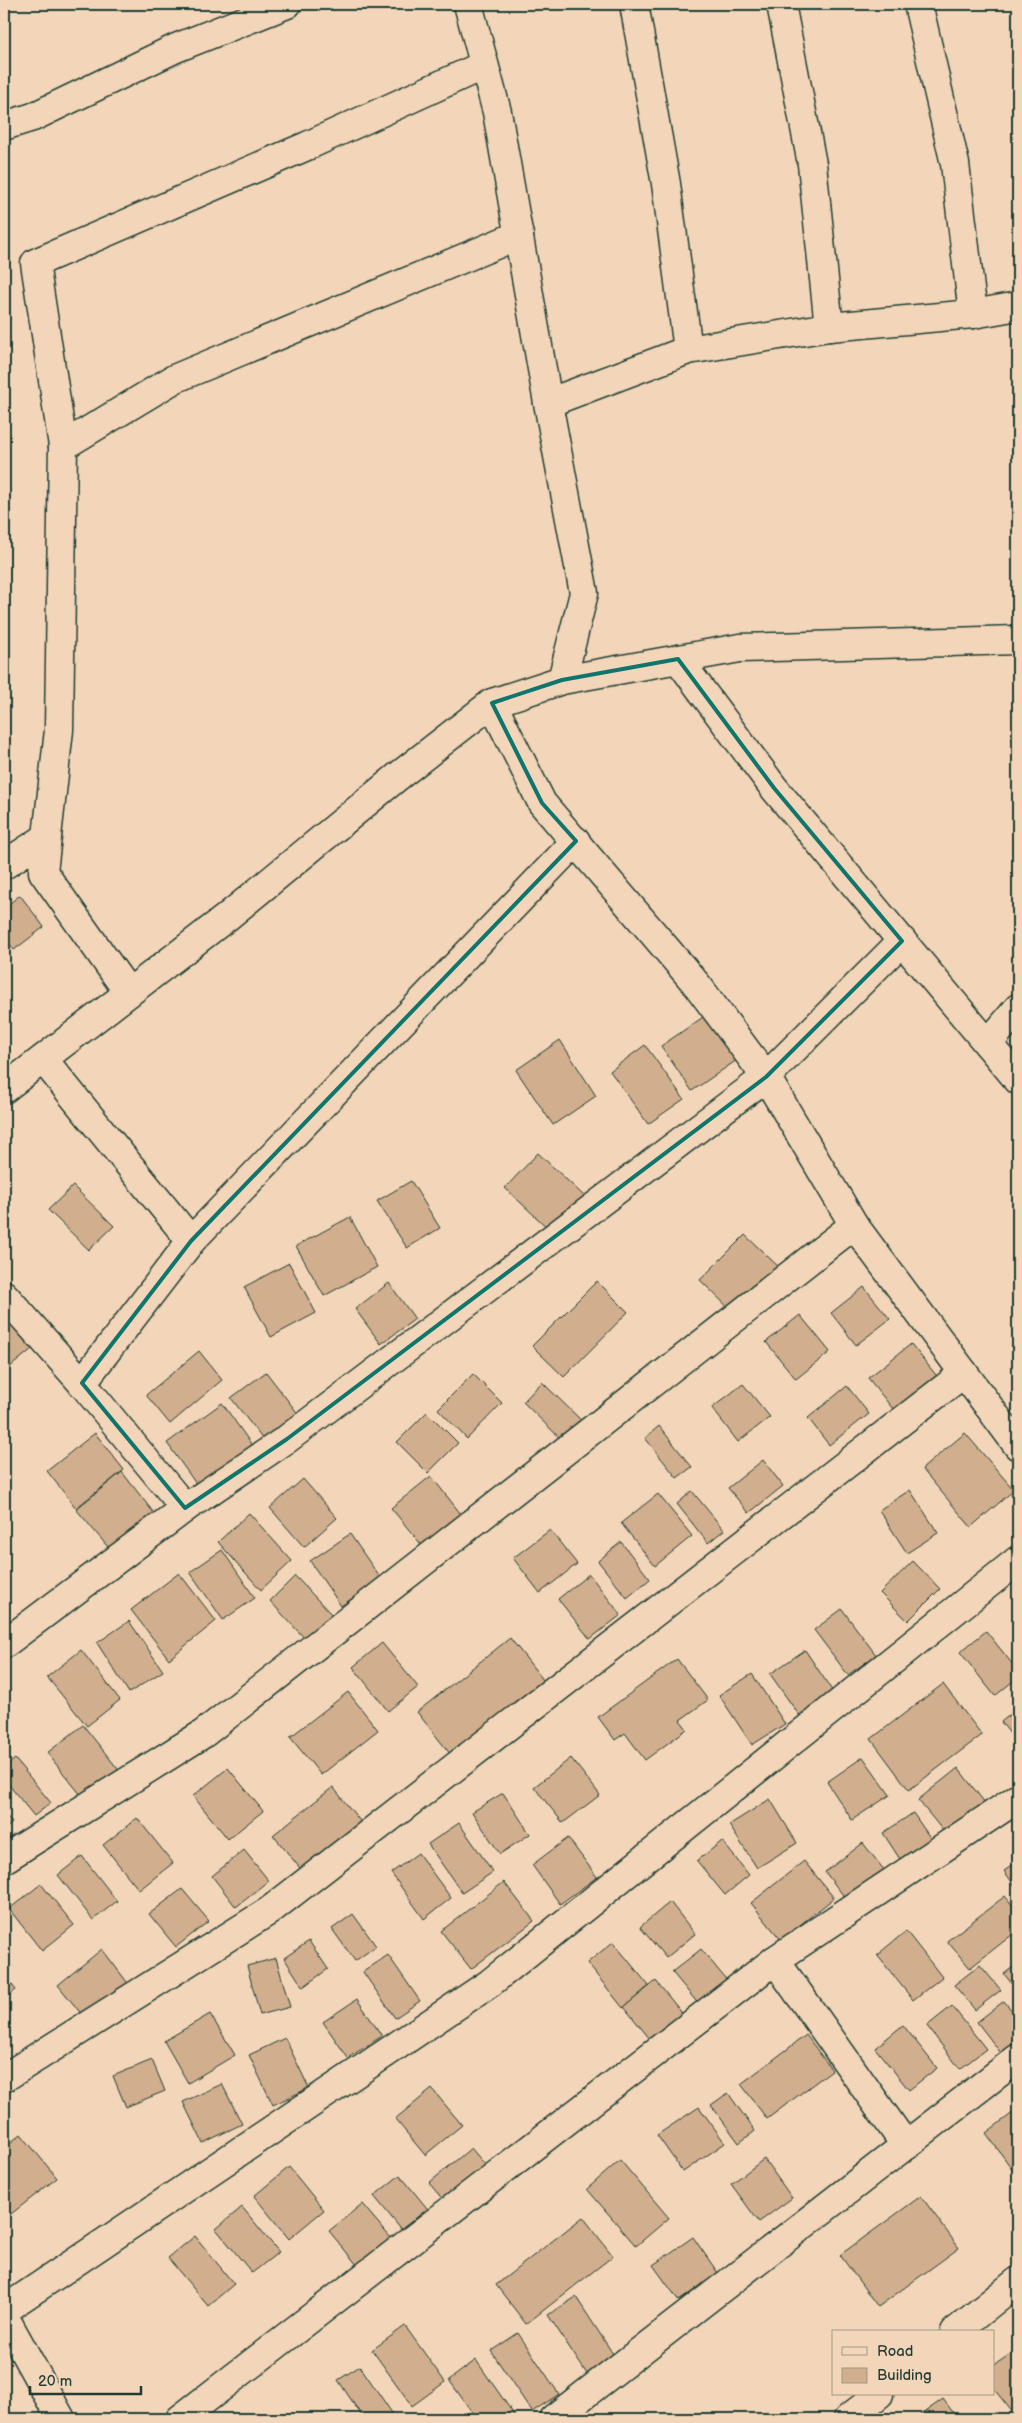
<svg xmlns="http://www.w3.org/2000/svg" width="1022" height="2423" viewBox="0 0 1022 2423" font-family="'Balsamiq Sans',sans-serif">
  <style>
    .building { fill: #d1ae8d; stroke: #1f3d34 }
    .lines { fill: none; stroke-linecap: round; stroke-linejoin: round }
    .minor-casing { stroke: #1f3d34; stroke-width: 31 }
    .minor { stroke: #f3d6b9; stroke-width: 28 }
    .marked { fill: none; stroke: #0f766e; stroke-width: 4; stroke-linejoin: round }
  </style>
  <rect width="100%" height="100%" fill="#f3d6b9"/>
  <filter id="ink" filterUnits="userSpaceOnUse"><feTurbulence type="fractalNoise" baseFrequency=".02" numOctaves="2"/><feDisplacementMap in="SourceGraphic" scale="10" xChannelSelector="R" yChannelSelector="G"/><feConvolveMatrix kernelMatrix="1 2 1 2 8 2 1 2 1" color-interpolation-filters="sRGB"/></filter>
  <g filter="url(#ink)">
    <!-- building -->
    <g class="building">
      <polygon points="20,895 44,927 14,950 4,936 4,908"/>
      <polygon points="706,1015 737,1060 692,1091 661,1046"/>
      <polygon points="560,1040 596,1096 553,1125 516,1070"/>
      <polygon points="645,1045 684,1099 648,1124 610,1071"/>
      <polygon points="538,1153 584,1196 551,1231 505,1188"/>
      <polygon points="411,1181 440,1228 407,1248 377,1201"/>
      <polygon points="73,1186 114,1226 89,1250 48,1210"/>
      <polygon points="350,1217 377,1267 324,1296 296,1246"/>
      <polygon points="745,1235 781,1269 735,1314 700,1280"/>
      <polygon points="289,1263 316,1313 271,1337 244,1287"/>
      <polygon points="597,1281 628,1312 564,1377 532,1346"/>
      <polygon points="389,1283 415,1319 381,1344 355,1309"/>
      <polygon points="864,1287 890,1319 856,1345 831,1313"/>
      <polygon points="800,1315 830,1352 796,1379 766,1342"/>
      <polygon points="7,1318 32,1349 4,1372 4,1320"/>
      <polygon points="911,1344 940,1380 897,1414 868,1378"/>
      <polygon points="199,1351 222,1380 170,1424 146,1395"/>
      <polygon points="266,1372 302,1419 267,1445 231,1398"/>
      <polygon points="473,1374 502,1403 467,1439 438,1409"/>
      <polygon points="542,1382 587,1426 568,1446 523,1402"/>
      <polygon points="743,1384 770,1417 738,1442 712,1408"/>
      <polygon points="847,1386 869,1414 829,1445 808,1418"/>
      <polygon points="222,1403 254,1448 199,1488 167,1443"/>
      <polygon points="427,1412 458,1443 428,1473 397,1442"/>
      <polygon points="659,1426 692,1467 677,1478 645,1438"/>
      <polygon points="95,1433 124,1470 76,1508 47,1471"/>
      <polygon points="965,1433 1014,1490 971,1527 922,1469"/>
      <polygon points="763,1460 783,1486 749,1513 728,1488"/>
      <polygon points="122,1472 157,1517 113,1553 76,1509"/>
      <polygon points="431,1476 464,1518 425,1549 391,1508"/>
      <polygon points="303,1479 337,1518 304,1547 270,1508"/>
      <polygon points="910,1490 938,1533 907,1553 879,1510"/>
      <polygon points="692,1491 724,1530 708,1543 677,1504"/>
      <polygon points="658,1494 692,1536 655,1566 621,1523"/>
      <polygon points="249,1513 292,1561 261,1590 218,1542"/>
      <polygon points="550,1530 577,1564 540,1593 513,1558"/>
      <polygon points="350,1534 381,1579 341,1606 310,1561"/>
      <polygon points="621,1542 650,1579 627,1598 598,1561"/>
      <polygon points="222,1550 255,1598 223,1620 190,1572"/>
      <polygon points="913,1561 940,1589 908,1621 880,1593"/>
      <polygon points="179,1573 216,1621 169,1659 131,1610"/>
      <polygon points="589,1574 621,1615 590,1639 558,1599"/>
      <polygon points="295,1576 334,1617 308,1642 270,1601"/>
      <polygon points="842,1609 876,1655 848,1675 814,1630"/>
      <polygon points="129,1621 163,1671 129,1693 97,1643"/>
      <polygon points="986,1631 1018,1671 1018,1677 995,1696 960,1652"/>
      <polygon points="510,1638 548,1686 455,1760 417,1712"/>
      <polygon points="382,1643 418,1687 388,1711 353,1667"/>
      <polygon points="81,1650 120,1700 87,1726 47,1677"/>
      <polygon points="805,1650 833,1692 799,1715 770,1674"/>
      <polygon points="677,1659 708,1700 680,1720 687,1729 645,1760 625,1733 615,1740 598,1717"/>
      <polygon points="752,1674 785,1724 752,1745 719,1695"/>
      <polygon points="943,1684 982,1735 909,1790 871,1739"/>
      <polygon points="348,1692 378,1730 321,1775 290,1737"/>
      <polygon points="1018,1708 1018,1744 1001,1722"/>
      <polygon points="83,1725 125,1778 90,1806 47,1753"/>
      <polygon points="863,1757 890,1795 852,1820 827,1782"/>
      <polygon points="571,1758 600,1795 563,1823 534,1787"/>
      <polygon points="15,1759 51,1803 34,1816 4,1779 4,1768"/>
      <polygon points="228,1768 263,1811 228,1839 193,1796"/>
      <polygon points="958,1768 992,1812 953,1843 918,1800"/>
      <polygon points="333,1787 364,1826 304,1873 273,1835"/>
      <polygon points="503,1793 530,1834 500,1854 472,1812"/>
      <polygon points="770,1799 797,1843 757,1868 729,1825"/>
      <polygon points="4,1813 12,1823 4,1830"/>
      <polygon points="913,1813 938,1849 907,1870 883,1833"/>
      <polygon points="137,1818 173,1863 139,1890 103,1845"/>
      <polygon points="459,1823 493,1872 462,1893 428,1844"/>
      <polygon points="568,1838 597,1877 560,1904 532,1865"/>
      <polygon points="722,1841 749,1875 725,1895 697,1861"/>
      <polygon points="863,1843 888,1875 850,1904 825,1872"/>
      <polygon points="244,1850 269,1881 236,1907 212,1876"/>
      <polygon points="418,1853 451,1898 424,1919 391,1873"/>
      <polygon points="82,1856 117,1901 93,1920 58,1875"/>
      <polygon points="804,1861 834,1898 781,1940 751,1903"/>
      <polygon points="1018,1861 1018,1890 1004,1871"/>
      <polygon points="504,1882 534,1921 471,1969 441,1931"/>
      <polygon points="41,1884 74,1925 42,1951 9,1909"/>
      <polygon points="182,1889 209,1921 176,1947 149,1914"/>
      <polygon points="1005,1896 1018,1912 1018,1930 970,1968 947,1941"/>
      <polygon points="670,1902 695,1934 666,1958 640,1927"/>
      <polygon points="353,1914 376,1946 355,1961 332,1929"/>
      <polygon points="906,1931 942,1977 913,2000 877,1955"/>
      <polygon points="309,1941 328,1969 303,1987 284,1958"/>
      <polygon points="613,1942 649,1986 623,2008 587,1963"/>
      <polygon points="102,1949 130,1986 87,2021 58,1985"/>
      <polygon points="701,1949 734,1989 705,2012 672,1972"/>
      <polygon points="388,1955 420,2001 395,2018 363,1972"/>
      <polygon points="276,1958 290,2007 260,2015 247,1966"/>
      <polygon points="1018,1963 1018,1991 1004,1974"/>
      <polygon points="980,1965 1001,1990 975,2010 954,1985"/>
      <polygon points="4,1975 16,1990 4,1999"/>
      <polygon points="656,1981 691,2024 659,2050 624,2007"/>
      <polygon points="357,1999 382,2036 348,2058 323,2022"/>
      <polygon points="1004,2001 1018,2018 1018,2046 1004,2057 977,2022"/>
      <polygon points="952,2006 986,2049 960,2069 927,2026"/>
      <polygon points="210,2014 235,2055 188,2083 164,2041"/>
      <polygon points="903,2025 937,2068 909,2090 875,2048"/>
      <polygon points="806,2035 832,2070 767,2119 741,2084"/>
      <polygon points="285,2038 309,2088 273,2105 249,2055"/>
      <polygon points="152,2060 165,2091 126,2107 113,2076"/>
      <polygon points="222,2084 242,2124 203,2143 183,2102"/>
      <polygon points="432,2089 462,2125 425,2155 395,2119"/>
      <polygon points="728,2093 755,2131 739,2143 711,2105"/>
      <polygon points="699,2107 725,2143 683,2172 657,2135"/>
      <polygon points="1018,2109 1018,2177 986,2133"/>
      <polygon points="21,2134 57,2178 11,2214 4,2205 4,2148"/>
      <polygon points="471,2148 502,2185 460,2220 429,2183"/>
      <polygon points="764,2159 792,2198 759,2222 731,2184"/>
      <polygon points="620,2160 669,2218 636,2246 587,2189"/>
      <polygon points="289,2167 324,2210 289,2239 254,2196"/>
      <polygon points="400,2175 435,2218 409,2239 374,2196"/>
      <polygon points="921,2196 959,2248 878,2307 840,2255"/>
      <polygon points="362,2204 396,2244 362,2271 329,2231"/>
      <polygon points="242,2207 279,2252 252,2273 216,2229"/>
      <polygon points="583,2217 613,2256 526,2324 496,2285"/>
      <polygon points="195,2236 234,2284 208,2306 168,2258"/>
      <polygon points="693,2237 718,2273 679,2301 653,2265"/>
      <polygon points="576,2297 615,2357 587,2374 548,2315"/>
      <polygon points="405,2326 445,2382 412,2406 372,2350"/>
      <polygon points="518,2333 559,2394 532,2412 491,2351"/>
      <polygon points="1016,2350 1018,2352 1018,2419 993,2388 993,2366"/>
      <polygon points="476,2360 517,2419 477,2419 449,2380"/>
      <polygon points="360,2366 392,2413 382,2419 364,2419 338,2380"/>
      <polygon points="943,2399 958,2419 915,2419"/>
    </g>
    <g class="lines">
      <!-- minor casing -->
      <g class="minor-casing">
        <g id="minor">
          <polyline points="468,4 497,112 548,403 584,593 562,680"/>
          <polyline points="634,4 666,184 688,350"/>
          <polyline points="781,4 812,164 829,327"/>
          <polyline points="918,4 955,164 973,314"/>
          <polyline points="4,126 33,117 176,48 287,4"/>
          <polyline points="548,403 688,350 829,327 973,314 1018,306"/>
          <polyline points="63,446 35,263 307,146 484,65"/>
          <polyline points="678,659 774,788 1018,1080"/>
          <polyline points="492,703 542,803 698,986 766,1077 854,1225 1018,1446"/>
          <polyline points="4,865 47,837"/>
          <polyline points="128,992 43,872 59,730 63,446 174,379 519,235"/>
          <polyline points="988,1044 1018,1008"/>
          <polyline points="43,1059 191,1241"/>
          <polyline points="4,1089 227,917 396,778 492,703 562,680 740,648 1018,640"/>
          <polyline points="4,1295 82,1383 185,1508"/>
          <polyline points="82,1383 191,1241 576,841"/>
          <polyline points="4,1644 185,1508 287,1439 766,1077 902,941"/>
          <polyline points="4,1859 203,1734 854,1225"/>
          <polyline points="775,1960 906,2146"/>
          <polyline points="4,2078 269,1911 964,1373"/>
          <polyline points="4,2310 490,1983 1018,1560"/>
          <polyline points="4,2316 61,2419"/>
          <polyline points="955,2332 1018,2281"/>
          <polyline points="180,2419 775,1960 1018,1798"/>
          <polyline points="553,2419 1018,2058"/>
          <polyline points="848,2419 879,2394"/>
        </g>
      </g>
      <!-- minor -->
      <use href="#minor" class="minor"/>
    </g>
  </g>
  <!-- marked area -->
  <path class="marked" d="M678,659L774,788L902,941L766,1077L287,1439L185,1508L82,1383L191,1241L576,841L542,803L492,703L562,680Z"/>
  <!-- margin -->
  <rect width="1022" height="2423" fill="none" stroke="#f3d6b9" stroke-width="20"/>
  <rect x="10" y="10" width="1002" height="2403" fill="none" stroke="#1f3d34" stroke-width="2" filter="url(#ink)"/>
  <!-- legend -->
  <rect x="832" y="2330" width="162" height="65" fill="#f3d6b9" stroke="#9e9984"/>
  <rect x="842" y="2347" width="25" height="8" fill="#f3d6b9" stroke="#9e9984"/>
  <text x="877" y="2356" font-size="15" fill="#1f3d34">Road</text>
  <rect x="842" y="2368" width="25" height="15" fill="#d1ae8d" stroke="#9e9984"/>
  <text x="877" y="2380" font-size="15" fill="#1f3d34">Building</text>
  <!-- scale -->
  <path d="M30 2386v8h111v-8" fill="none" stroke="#1f3d34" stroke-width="2.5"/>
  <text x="38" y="2386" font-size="15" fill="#1f3d34" stroke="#f3d6b9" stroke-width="4" paint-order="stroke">20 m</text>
</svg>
